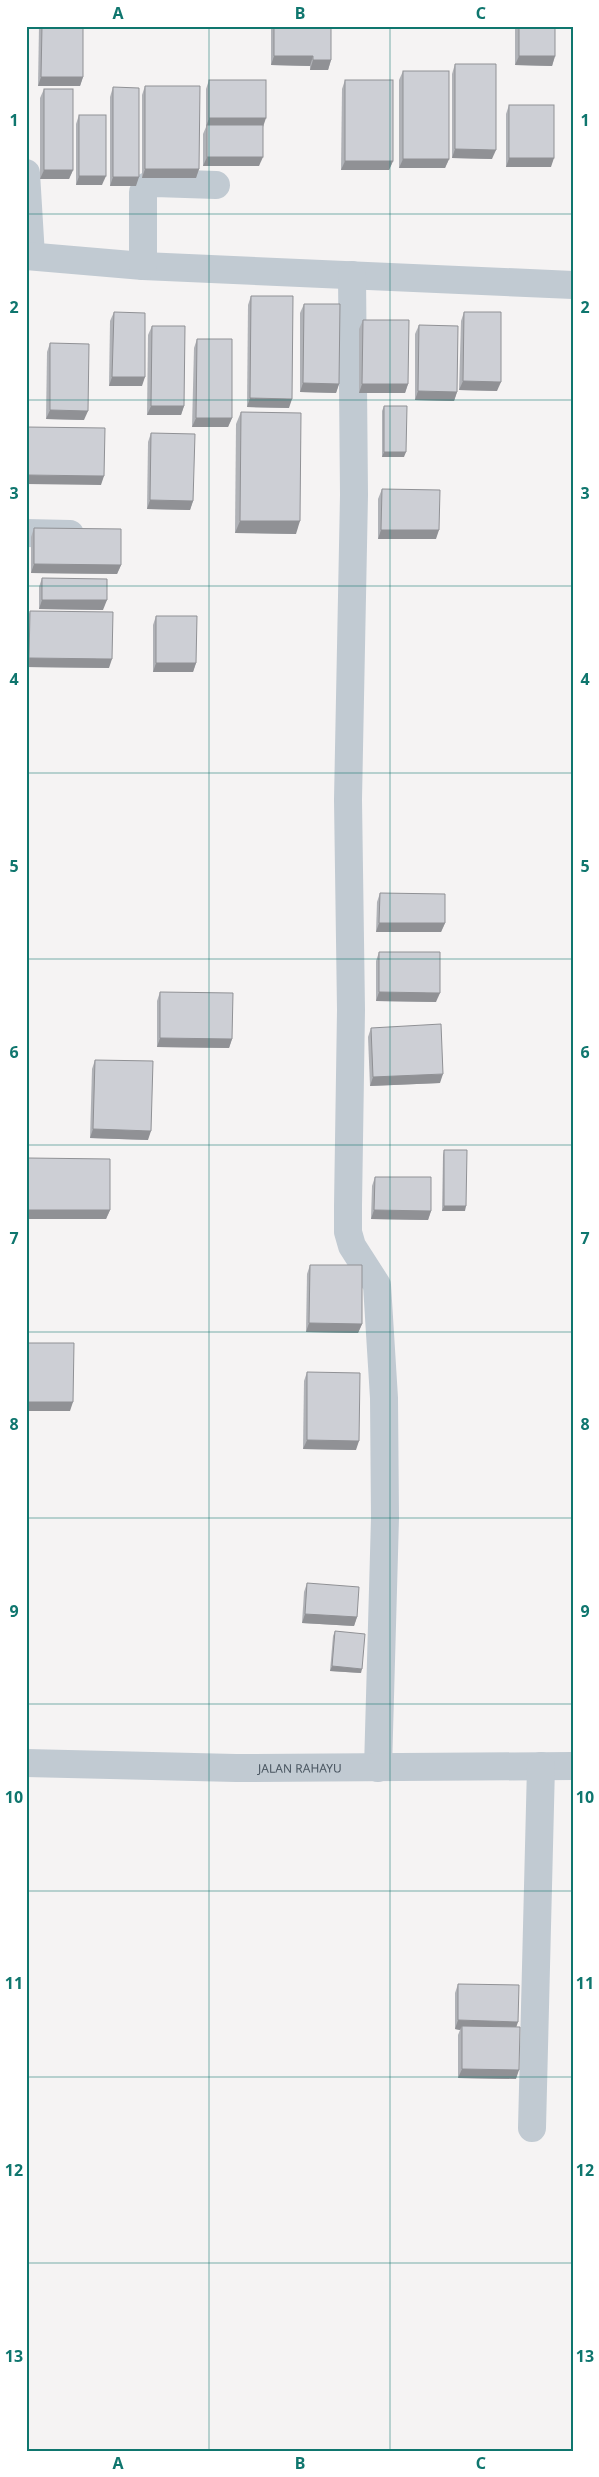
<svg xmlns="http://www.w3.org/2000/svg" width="599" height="2477" viewBox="0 0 599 2477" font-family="'Noto Sans',sans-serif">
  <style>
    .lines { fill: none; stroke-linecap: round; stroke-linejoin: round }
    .minor { stroke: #c1cad2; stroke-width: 28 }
    .wall { fill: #b0b2b7 }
    .shaded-wall { fill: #909195 }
    .building { fill: #cdcfd5; stroke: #909195 }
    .grid { fill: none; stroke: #0f766e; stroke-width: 1; stroke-opacity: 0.55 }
    .labels { text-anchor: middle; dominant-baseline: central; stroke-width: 4; stroke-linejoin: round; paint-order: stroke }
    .street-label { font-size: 12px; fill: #4a5661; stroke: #fff }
    .neatline { fill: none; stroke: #0f766e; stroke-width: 2 }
    .grid-label { font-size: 16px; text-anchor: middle; font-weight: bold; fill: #0f766e }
  </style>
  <rect width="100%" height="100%" fill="#f5f3f3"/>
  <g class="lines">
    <!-- minor -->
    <g class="minor">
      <polyline points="26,173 31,256"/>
      <polyline points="26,256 143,266 573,285"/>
      <polyline points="143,266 143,192 147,186 155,183 216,185"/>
      <polyline points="352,275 354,495 348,800 351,1010 348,1206 348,1232 352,1246 377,1285 384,1398 385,1518 378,1768"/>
      <polyline points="26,533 70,534"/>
      <path id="s1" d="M26,1763L236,1768L573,1766"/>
      <polyline points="532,2128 541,1766"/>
    </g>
  </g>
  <!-- wall -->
  <g class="wall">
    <polygon points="39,26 83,26 83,77 80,86 38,86"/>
    <polygon points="271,26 331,26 331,60 328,70 310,70 310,66 271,65"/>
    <polygon points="515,26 555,26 555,56 552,66 515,65"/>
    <polygon points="455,64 492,159 452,158 452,74"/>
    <polygon points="403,71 449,159 445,168 399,168 399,80"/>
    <polygon points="209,80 263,127 259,166 203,166 203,134 206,127 206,89"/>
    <polygon points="345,80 393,161 389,170 341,170 342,89"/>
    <polygon points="145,86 199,169 196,178 142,178 142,95"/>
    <polygon points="113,87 136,186 110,186 110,97"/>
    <polygon points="44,89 73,170 69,179 40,179 40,98"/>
    <polygon points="509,105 551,167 506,167 506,114"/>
    <polygon points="79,115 102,185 76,185 76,124"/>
    <polygon points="251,296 289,408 247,407 248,305"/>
    <polygon points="304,304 339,384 336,393 300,392 300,313"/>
    <polygon points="114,312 142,386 109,386 110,321"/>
    <polygon points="464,312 497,391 459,390 461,321"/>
    <polygon points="363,320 408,384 405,393 359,393 359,329"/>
    <polygon points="419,325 457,392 454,401 415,400 415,334"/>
    <polygon points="152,326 184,406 181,415 147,415 148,335"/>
    <polygon points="197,339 232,418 228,427 192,427 194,348"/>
    <polygon points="50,343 84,420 46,419 47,352"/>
    <polygon points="384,406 404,457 382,457 382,411"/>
    <polygon points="241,412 296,534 235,533 236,424"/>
    <polygon points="151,433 193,501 190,510 147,509 148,442"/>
    <polygon points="382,489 436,539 378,539 378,499"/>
    <polygon points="34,528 121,565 117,574 31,573 31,537"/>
    <polygon points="42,578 103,610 39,609 39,587"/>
    <polygon points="30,611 109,668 26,667 27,620"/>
    <polygon points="156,616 196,663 193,672 153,672 153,625"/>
    <polygon points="380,893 445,923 441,932 376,932 377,902"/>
    <polygon points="379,952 436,1002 376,1001 376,961"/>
    <polygon points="160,992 232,1039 229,1048 157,1047 157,1001"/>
    <polygon points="371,1028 440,1083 370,1086 368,1037"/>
    <polygon points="95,1060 148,1140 90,1138 92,1069"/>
    <polygon points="444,1150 465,1211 442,1211 443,1155"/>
    <polygon points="28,1158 110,1210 106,1219 26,1219 26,1162"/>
    <polygon points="375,1177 431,1211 428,1220 371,1219 372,1186"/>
    <polygon points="310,1265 362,1324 358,1333 306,1332 307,1274"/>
    <polygon points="307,1372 356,1450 303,1449 304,1381"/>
    <polygon points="307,1583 357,1617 354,1626 302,1623 304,1592"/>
    <polygon points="335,1631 361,1673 330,1671 333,1636"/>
    <polygon points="458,1984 516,2027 516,2079 458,2078 458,2035 460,2030 455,2029 455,1993"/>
  </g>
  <!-- shaded-wall -->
  <g class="shaded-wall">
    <polygon points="380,26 420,26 419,27 380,27"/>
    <polygon points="274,56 313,56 310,66 271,65"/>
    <polygon points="519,56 555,56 552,66 515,65"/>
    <polygon points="313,60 331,60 328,70 310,70"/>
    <polygon points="41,77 83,77 80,86 38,86"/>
    <polygon points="209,118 266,118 263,127 207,125 206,127"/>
    <polygon points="455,149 496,150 492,159 452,158"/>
    <polygon points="207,157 263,157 259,166 203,166"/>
    <polygon points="509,158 554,158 551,167 506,167"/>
    <polygon points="403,159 449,159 445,168 399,168"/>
    <polygon points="345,161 393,161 389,170 341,170"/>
    <polygon points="145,169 199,169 196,178 142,178"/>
    <polygon points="44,170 73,170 69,179 40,179"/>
    <polygon points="79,176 106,176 102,185 76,185"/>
    <polygon points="113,177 139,177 136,186 110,186"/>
    <polygon points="112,377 145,377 142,386 109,386"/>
    <polygon points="463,381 501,382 497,391 459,390"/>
    <polygon points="303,383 339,384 336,393 300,392"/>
    <polygon points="362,384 408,384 405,393 359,393"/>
    <polygon points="418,391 457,392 454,401 415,400"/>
    <polygon points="250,398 292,399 289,408 247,407"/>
    <polygon points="151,406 184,406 181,415 147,415"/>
    <polygon points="50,410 88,411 84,420 46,419"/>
    <polygon points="196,418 232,418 228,427 192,427"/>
    <polygon points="384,452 406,452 404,457 382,457"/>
    <polygon points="26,475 104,476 101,485 26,484"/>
    <polygon points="150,500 193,501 190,510 147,509"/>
    <polygon points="240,521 300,521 296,534 235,533"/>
    <polygon points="381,530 439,530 436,539 378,539"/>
    <polygon points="34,564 121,565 117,574 31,573"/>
    <polygon points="42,600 107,600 103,610 39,609"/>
    <polygon points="29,658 112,659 109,668 26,667"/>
    <polygon points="156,663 196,663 193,672 153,672"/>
    <polygon points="379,923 445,923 441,932 376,932"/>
    <polygon points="379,992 440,993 436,1002 376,1001"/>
    <polygon points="160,1038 232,1039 229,1048 157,1047"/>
    <polygon points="443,1074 440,1083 370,1086 373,1077"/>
    <polygon points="93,1129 151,1131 148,1140 90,1138"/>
    <polygon points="444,1206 466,1206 465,1211 442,1211"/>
    <polygon points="27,1210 110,1210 106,1219 26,1219"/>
    <polygon points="374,1210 431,1211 428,1220 371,1219"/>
    <polygon points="309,1323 362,1324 358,1333 306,1332"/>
    <polygon points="26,1402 73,1402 70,1411 26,1411"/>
    <polygon points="307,1440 359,1441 356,1450 303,1449"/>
    <polygon points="305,1614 357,1617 354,1626 302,1623"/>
    <polygon points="332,1666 362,1669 361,1673 330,1671"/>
    <polygon points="458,2020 518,2022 515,2031 462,2026 460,2030 455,2029"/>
    <polygon points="462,2069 519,2070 516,2079 458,2078"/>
  </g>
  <!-- building -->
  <g class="building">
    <polygon points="42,26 83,26 83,77 41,77"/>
    <polygon points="274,26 331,26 331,60 313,60 313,56 274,56"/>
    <rect x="519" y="26" width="36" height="30"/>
    <polygon points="455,64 496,64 496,150 455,149"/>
    <rect x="403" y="71" width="46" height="88"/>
    <rect x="209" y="80" width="57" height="38"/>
    <rect x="345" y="80" width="48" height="81"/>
    <polygon points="145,86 200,86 199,169 145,169"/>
    <polygon points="113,87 139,88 139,177 113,177"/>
    <rect x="44" y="89" width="29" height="81"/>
    <rect x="509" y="105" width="45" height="53"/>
    <rect x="79" y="115" width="27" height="61"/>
    <rect x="207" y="125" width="56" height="32"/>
    <polygon points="251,296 293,296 292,399 250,398"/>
    <polygon points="304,304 340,304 339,384 303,383"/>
    <polygon points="114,312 145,313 145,377 112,377"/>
    <polygon points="464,312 501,312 501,382 463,381"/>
    <polygon points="363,320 409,320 408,384 362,384"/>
    <polygon points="419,325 458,326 457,392 418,391"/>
    <polygon points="152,326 185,326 184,406 151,406"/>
    <polygon points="197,339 232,339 232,418 196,418"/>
    <polygon points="50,343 89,344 88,411 50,410"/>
    <polygon points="384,406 407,406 406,452 384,452"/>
    <polygon points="241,412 301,413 300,521 240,521"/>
    <polygon points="26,427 105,428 104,476 26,475"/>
    <polygon points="151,433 195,434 193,501 150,500"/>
    <polygon points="382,489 440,490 439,530 381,530"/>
    <polygon points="34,528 121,529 121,565 34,564"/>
    <polygon points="42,578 107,579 107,600 42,600"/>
    <polygon points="30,611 113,612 112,659 29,658"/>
    <polygon points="156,616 197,616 196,663 156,663"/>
    <polygon points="380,893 445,894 445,923 379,923"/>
    <polygon points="379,952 440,952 440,993 379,992"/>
    <polygon points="160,992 233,993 232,1039 160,1038"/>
    <polygon points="441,1024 443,1074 373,1077 371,1028"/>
    <polygon points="95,1060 153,1061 151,1131 93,1129"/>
    <polygon points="444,1150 467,1150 466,1206 444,1206"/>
    <polygon points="28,1158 110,1159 110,1210 27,1210"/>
    <polygon points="375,1177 431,1177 431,1211 374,1210"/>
    <polygon points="310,1265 362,1265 362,1324 309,1323"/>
    <polygon points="26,1343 74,1343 73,1402 26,1402"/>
    <polygon points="307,1372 360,1373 359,1441 307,1440"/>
    <polygon points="307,1583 359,1587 357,1617 305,1614"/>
    <polygon points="335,1631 365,1634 362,1669 332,1666"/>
    <polygon points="458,1984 519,1985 518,2022 458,2020"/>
    <polygon points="462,2026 520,2027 519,2070 462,2069"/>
  </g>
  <!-- grid -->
  <path class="grid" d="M209,26V2451M390,26V2451M26,214H573M26,400H573M26,586H573M26,773H573M26,959H573M26,1145H573M26,1332H573M26,1518H573M26,1704H573M26,1891H573M26,2077H573M26,2263H573"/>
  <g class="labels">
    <!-- street labels -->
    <g class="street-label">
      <text stroke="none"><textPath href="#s1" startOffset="274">JALAN RAHAYU</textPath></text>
    </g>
  </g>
  <!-- border -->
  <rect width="599" height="2477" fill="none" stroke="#ffffff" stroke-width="55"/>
  <rect x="28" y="28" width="544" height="2422" class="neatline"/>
  <g class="grid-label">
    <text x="118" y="19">A</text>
    <text x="300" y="19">B</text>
    <text x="481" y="19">C</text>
    <text x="14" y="126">1</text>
    <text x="585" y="126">1</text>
    <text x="14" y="313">2</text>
    <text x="585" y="313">2</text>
    <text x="14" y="499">3</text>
    <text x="585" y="499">3</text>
    <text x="14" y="685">4</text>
    <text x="585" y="685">4</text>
    <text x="14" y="872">5</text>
    <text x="585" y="872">5</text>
    <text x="14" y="1058">6</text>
    <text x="585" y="1058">6</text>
    <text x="14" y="1244">7</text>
    <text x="585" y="1244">7</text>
    <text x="14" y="1430">8</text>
    <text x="585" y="1430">8</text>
    <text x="14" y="1617">9</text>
    <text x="585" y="1617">9</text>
    <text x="14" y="1803">10</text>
    <text x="585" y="1803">10</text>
    <text x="14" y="1989">11</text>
    <text x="585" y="1989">11</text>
    <text x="14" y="2176">12</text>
    <text x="585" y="2176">12</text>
    <text x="14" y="2362">13</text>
    <text x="585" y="2362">13</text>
    <text x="118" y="2469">A</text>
    <text x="300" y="2469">B</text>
    <text x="481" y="2469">C</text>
  </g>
</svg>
